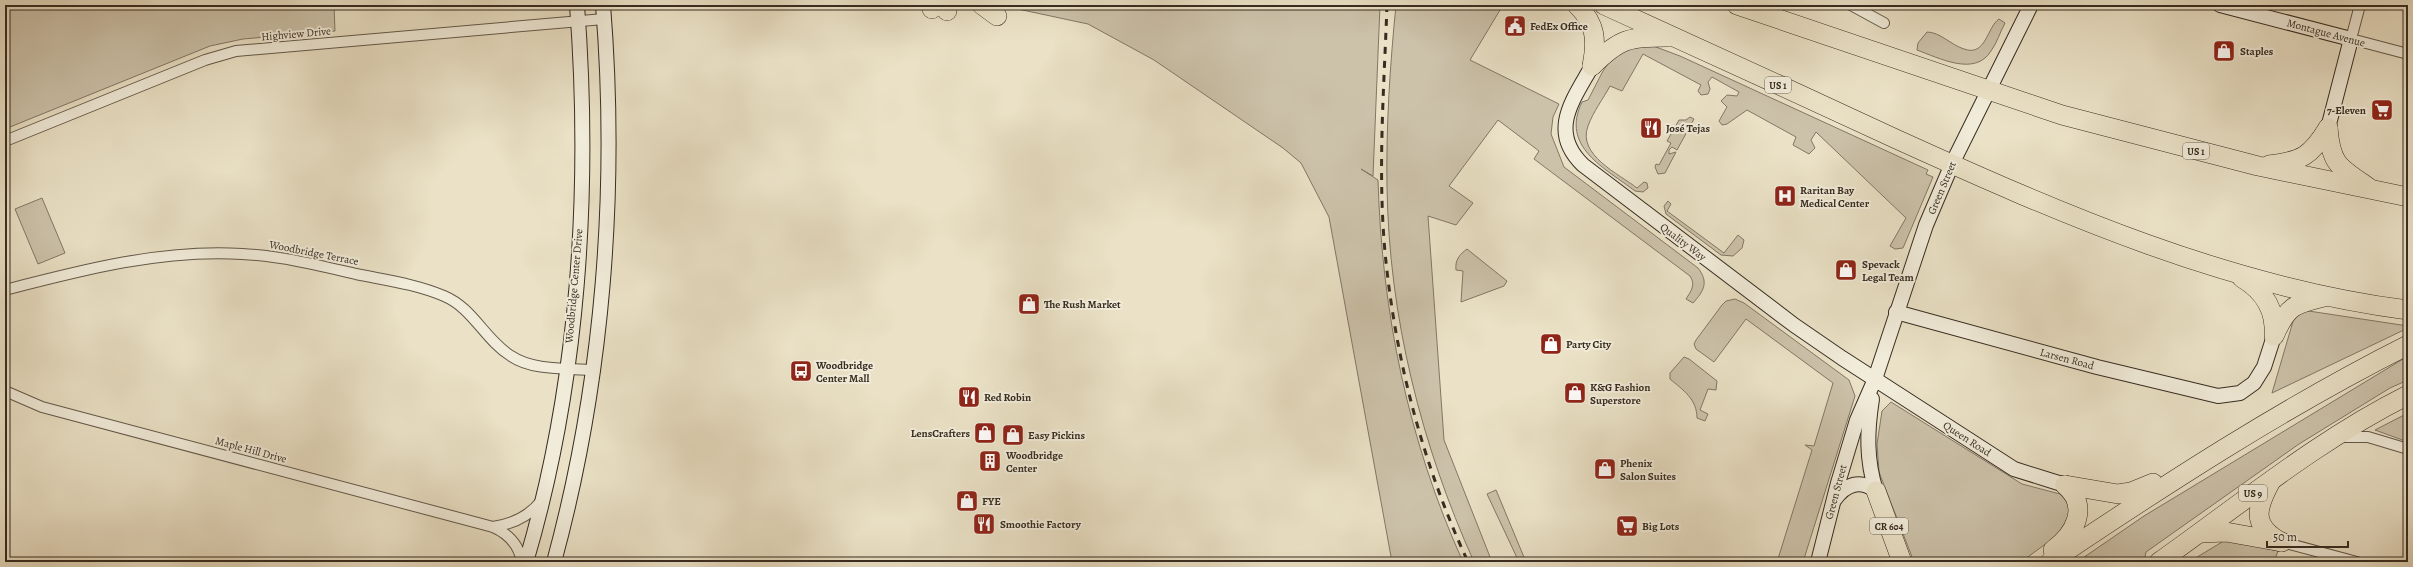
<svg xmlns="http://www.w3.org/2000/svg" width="2413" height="567" viewBox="0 0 2413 567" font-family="Alegreya,serif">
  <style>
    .green { fill: #ccc2aa; stroke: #827766 }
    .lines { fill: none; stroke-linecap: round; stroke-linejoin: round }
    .street-casing { stroke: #64594a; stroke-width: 12 }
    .secondary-casing { stroke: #372c21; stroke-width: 16 }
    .highway-casing { stroke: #372c21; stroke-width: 20 }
    .street { stroke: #f1ecda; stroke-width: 10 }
    .secondary { stroke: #f1ecda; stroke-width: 14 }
    .highway { stroke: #eae1c6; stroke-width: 19 }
    .rail { stroke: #372c21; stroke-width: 3; stroke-dasharray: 7 7; stroke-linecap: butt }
    .labels { text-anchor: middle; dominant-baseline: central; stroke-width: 4; stroke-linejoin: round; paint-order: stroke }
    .shield { fill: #f1ecda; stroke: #6f6658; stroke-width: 1 }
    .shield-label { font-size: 10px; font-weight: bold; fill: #372c21 }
    .poi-label { font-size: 11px; font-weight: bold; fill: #372c21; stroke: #f1ecda; text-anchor: start }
    .street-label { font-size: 11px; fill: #372c21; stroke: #f1ecda }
  </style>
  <rect width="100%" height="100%" fill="#eae1c6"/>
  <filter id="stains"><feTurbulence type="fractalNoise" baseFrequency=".005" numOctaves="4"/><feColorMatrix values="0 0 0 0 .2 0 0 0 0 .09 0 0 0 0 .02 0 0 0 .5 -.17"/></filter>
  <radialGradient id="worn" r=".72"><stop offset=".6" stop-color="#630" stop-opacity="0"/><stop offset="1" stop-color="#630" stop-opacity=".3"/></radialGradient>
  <!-- green -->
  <g class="green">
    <polygon points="5,5 334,5 335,31 243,39 210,46 5,129"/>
    <path d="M999,5H1380L1373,176L1361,169L1378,180C1382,314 1408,440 1463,562H1392L1329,217L1301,163L1283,148L1154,60L1088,24Z"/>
    <path d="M1396,5H1503L1470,60L1559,104L1553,117L1551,134L1564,167L1698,268C1709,282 1704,291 1693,303L1686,299C1691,291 1696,285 1690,276L1534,159L1539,151L1498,120L1449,186L1473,203L1456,225L1428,216L1444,440L1492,562H1474C1421,444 1389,317 1387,187C1386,126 1390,65 1396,5Z"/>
    <path d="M1999,19L2005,23C2000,32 1997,43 1991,51C1975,77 1939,58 1917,50L1918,43L1927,32C1940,32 1951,45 1964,49C1986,57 1987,27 1999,19Z"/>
    <path d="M1648,44L1680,56L1928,170L1926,174L1933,177L1903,248L1895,249L1890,246L1906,218L1816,132L1811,140L1815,148L1809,154L1793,145L1796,137L1747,110L1727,124L1722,125L1719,121L1727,107L1721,101L1727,95L1737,96L1739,92L1712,77L1708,82L1710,89L1708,94L1701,95L1698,91L1701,85L1643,54L1622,91L1610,86C1603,99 1593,112 1588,126C1577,155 1619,174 1637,188L1644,182L1647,183L1648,188L1643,192L1635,191C1605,168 1560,147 1582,102L1588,100L1603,71L1616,53Z"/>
    <polygon points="1690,117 1694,119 1677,150 1672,147 1669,150 1669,154 1676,152 1665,173 1658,174 1655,167 1656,164 1659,165 1671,143 1667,141 1679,120 1686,120"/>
    <polygon points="42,198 65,253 38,264 15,209"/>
    <polygon points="1668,201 1671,204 1667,211 1724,253 1738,235 1744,240 1742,248 1733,256 1721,255 1666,214 1664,206"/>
    <path d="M1467,249L1507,281L1504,286L1461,302L1463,271L1456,270C1455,260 1459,255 1467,249Z"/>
    <polygon points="1735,299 1744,303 1849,380 1855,396 1803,562 1777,562 1812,450 1805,445 1814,446 1833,383 1746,319 1714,362 1696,349 1694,344 1696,340 1722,305 1726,301"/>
    <polygon points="2302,310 2408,326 2408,328 2272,393 2294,318"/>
    <polygon points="2408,356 2408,380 2390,388 2299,444 2146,552 2144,562 2077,562 2144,516"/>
    <path d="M1684,357L1689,359L1717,381L1716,390L1708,389L1700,410L1708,414L1705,421L1697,418C1697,399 1683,390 1670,379V373Z"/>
    <polygon points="1891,402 2022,484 2060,494 2071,507 2066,529 2021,562 1914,562 1879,472 1877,444 1882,411"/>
    <polygon points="2408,413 2408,442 2375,430"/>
    <polygon points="1496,490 1526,562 1519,562 1487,494"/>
    <polygon points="2227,539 2278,551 2274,562 2189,562"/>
  </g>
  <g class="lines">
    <!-- street casing -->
    <g class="street-casing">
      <g id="street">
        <polyline points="1851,5 1884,23"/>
        <polyline points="2360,5 2351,39 2408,54"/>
        <polyline points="5,141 205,60 236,51 604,19"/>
        <path d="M5,290C82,270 162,249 242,254C281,256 318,265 356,274C385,280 416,284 444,296C473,308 485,340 511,356C533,371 567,368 593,370"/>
        <path d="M5,391L42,407L493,527C509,534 519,545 522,562"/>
        <polyline points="2342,437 2368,437 2408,449"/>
        <path d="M493,527C512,524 529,517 541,501"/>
        <polyline points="2282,542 2357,562"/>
      </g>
    </g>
    <!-- secondary casing -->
    <g class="secondary-casing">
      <g id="secondary">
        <polyline points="2220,5 2351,39 2328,128"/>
        <path d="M1592,66C1573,100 1548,131 1583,165L1794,325L1842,358L2014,469L2065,485"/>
        <polyline points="1896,312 2097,367 2218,396 2240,393 2254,383 2264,367 2274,336"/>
        <path d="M1872,399C1867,431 1866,459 1876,491"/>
        <path d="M1835,499C1846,484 1860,479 1876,491"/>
        <path d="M526,562C579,383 591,190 577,5"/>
        <path d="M554,562C603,382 618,191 603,5"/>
        <polyline points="1818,562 1838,483 1857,420 1875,379 1926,225 1952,164 2031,5"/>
      </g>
    </g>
    <!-- highway casing -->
    <g class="highway-casing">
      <g id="highway">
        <polyline points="982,5 997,16"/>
        <path d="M1577,5C1596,24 1597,40 1592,66"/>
        <path d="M1604,5C1701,49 1799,94 1896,139C2059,213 2228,287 2408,310"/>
        <polyline points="1737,5 2062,115 2258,166 2408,197"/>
        <polyline points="932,9 932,5"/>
        <polyline points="947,11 947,5"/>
        <path d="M1592,66C1620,38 1629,37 1667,37"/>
        <path d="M2328,128C2331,165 2339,167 2368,187"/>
        <path d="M2269,165C2302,161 2311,156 2328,128"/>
        <path d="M2242,278C2264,291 2276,310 2274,336"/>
        <path d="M2275,334C2288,305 2295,304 2324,297"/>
        <path d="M2271,481C2257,507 2250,525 2281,542"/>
        <polyline points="2065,485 2118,494 2131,492 2153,483"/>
        <polyline points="1876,491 1902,562"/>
        <polyline points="2200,533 2226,532 2282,542"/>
        <path d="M2053,550C2075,534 2090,506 2065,485"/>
        <path d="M2050,562C2166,484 2283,408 2408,345"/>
        <path d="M2159,562C2241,504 2318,440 2408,395"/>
      </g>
    </g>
    <!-- street -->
    <use href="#street" class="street"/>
    <!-- secondary -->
    <use href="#secondary" class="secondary"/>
    <!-- highway -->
    <use href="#highway" class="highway"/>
    <!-- rail -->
    <path class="rail" d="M1387,5C1384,90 1377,177 1386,262C1397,366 1424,467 1468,562"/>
  </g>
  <!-- icons -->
  <defs>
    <g id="civic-square" transform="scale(1.15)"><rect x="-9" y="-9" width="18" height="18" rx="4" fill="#8f2418" stroke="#f1ecda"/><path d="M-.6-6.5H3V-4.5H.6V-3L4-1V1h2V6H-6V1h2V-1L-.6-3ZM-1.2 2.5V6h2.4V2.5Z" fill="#fff"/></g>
    <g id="shop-square" transform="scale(1.15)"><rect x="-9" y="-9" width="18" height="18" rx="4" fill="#8f2418" stroke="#f1ecda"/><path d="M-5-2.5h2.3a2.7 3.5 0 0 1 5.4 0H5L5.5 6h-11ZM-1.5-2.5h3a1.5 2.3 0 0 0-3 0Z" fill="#fff"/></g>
    <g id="supermarket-square" transform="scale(1.15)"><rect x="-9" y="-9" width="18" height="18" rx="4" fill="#8f2418" stroke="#f1ecda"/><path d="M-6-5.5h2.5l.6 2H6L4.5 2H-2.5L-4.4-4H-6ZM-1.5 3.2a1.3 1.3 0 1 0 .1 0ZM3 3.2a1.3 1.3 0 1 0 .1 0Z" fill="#fff"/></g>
    <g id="restaurant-square" transform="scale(1.15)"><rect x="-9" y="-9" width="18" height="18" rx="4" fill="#8f2418" stroke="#f1ecda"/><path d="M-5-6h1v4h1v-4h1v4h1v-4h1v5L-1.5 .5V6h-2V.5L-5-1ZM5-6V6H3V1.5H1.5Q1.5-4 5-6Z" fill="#fff"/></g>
    <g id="hospital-square" transform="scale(1.15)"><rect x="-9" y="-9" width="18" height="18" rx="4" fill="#8f2418" stroke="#f1ecda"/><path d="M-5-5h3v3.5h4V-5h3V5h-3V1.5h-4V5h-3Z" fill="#fff"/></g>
    <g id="bus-square" transform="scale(1.15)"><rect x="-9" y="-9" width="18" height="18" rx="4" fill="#8f2418" stroke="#f1ecda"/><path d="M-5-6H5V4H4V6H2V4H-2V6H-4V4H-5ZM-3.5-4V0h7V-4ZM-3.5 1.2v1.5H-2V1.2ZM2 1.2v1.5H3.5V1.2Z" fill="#fff"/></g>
    <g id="building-square" transform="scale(1.15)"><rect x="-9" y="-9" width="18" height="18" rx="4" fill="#8f2418" stroke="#f1ecda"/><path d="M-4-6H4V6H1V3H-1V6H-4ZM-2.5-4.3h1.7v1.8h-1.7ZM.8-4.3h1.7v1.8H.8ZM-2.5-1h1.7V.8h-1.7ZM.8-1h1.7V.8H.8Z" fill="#fff"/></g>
  </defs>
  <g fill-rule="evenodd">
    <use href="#civic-square" x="1515" y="26"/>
    <use href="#shop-square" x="2224" y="51"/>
    <use href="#supermarket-square" x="2382" y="110"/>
    <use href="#restaurant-square" x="1651" y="128"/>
    <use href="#hospital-square" x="1785" y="196"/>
    <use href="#shop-square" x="1846" y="270"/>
    <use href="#shop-square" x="1029" y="304"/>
    <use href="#shop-square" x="1551" y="344"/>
    <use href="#bus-square" x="801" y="371"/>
    <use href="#shop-square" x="1575" y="393"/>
    <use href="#restaurant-square" x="969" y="397"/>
    <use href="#shop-square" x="985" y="433"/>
    <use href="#shop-square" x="1013" y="435"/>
    <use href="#building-square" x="990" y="461"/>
    <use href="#shop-square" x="1605" y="469"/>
    <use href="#shop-square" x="967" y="501"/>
    <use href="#restaurant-square" x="984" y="524"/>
    <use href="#supermarket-square" x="1627" y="526"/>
  </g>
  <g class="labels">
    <!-- shield labels -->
    <g class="shield">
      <rect x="1765" y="77" width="26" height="16" rx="3"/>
      <rect x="2183" y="143" width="26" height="16" rx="3"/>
      <rect x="2239" y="485" width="28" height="16" rx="3"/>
      <rect x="1870" y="518" width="38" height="16" rx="3"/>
    </g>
    <g class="shield-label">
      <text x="1778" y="85">US 1</text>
      <text x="2196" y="151">US 1</text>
      <text x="2253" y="493">US 9</text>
      <text x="1889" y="526">CR 604</text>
    </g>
    <!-- poi labels -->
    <g class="poi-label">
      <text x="1530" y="26">FedEx Office</text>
      <text x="2240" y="51">Staples</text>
      <text x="2366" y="110" text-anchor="end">7-Eleven</text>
      <text x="1666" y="128">José Tejas</text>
      <text x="1800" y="190">Raritan Bay<tspan x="1800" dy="13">Medical Center</tspan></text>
      <text x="1862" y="264">Spevack<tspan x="1862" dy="13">Legal Team</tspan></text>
      <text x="1044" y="304">The Rush Market</text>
      <text x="1566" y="344">Party City</text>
      <text x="816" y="365">Woodbridge<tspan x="816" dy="13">Center Mall</tspan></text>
      <text x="1590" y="387">K&amp;G Fashion<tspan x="1590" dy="13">Superstore</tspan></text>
      <text x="984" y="397">Red Robin</text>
      <text x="970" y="433" text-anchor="end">LensCrafters</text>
      <text x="1028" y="435">Easy Pickins</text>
      <text x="1006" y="455">Woodbridge<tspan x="1006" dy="13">Center</tspan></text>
      <text x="1620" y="463">Phenix<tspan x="1620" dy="13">Salon Suites</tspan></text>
      <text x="982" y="501">FYE</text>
      <text x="1000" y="524">Smoothie Factory</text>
      <text x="1642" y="526">Big Lots</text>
    </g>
    <!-- street labels -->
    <g class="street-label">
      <text transform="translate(2326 33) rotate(15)">Montague Avenue</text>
      <text transform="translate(296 34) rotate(-5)">Highview Drive</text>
      <text transform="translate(1942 188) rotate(-67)">Green Street</text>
      <text transform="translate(1683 242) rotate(37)">Quality Way</text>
      <text transform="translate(314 253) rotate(11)">Woodbridge Terrace</text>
      <text transform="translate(574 286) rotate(-85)">Woodbridge Center Drive</text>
      <text transform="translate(2067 359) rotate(15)">Larsen Road</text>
      <text transform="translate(1967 439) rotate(33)">Queen Road</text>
      <text transform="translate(251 450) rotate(15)">Maple Hill Drive</text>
      <text transform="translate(1836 492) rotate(-75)">Green Street</text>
    </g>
  </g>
  <!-- margin -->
  <rect width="2413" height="567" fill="none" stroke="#eae1c6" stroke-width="20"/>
  <rect x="6" y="6" width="2401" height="555" fill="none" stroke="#372c21" stroke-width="2"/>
  <rect x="10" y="10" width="2393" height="547" fill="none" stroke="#372c21"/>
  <!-- scale -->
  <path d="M2267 541v6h81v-6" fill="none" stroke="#372c21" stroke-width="2"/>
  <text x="2273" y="541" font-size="12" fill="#372c21" stroke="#f1ecda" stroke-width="3" paint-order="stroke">50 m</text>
  <rect width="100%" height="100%" filter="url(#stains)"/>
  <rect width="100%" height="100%" fill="url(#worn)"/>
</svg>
